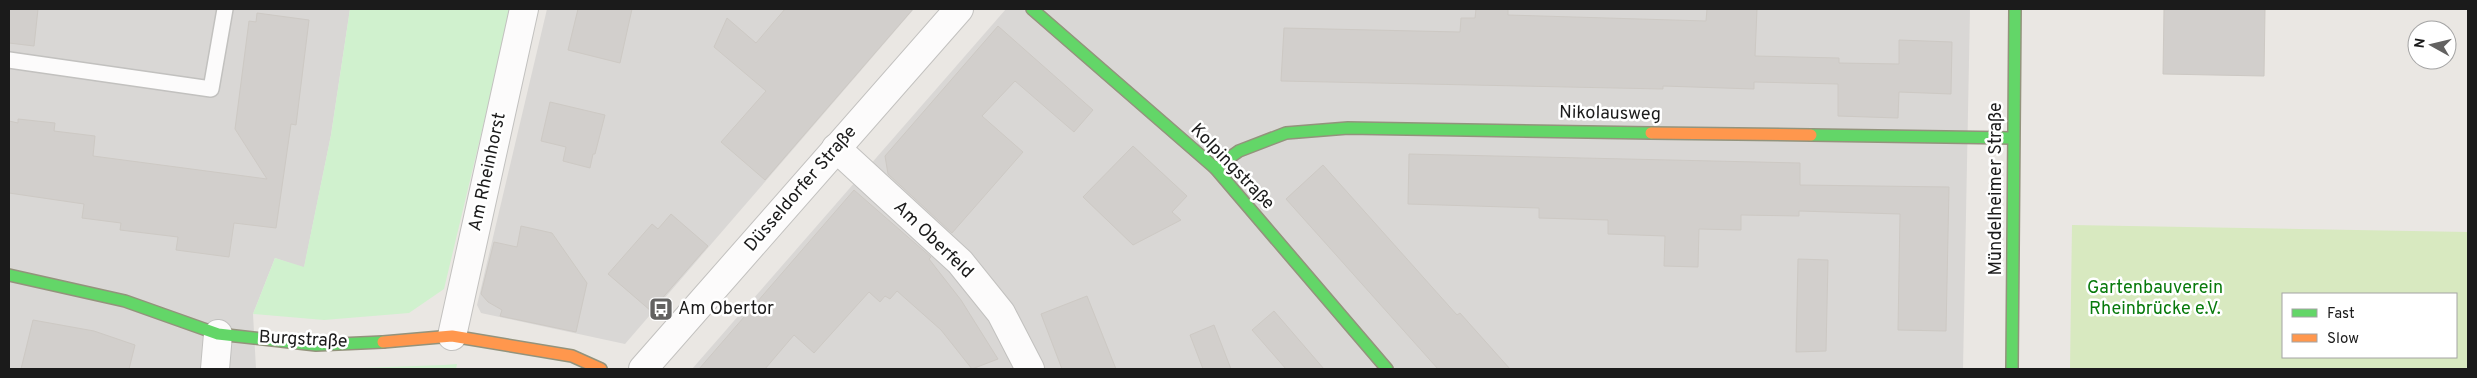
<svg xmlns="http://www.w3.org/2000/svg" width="2477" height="378" viewBox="0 0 2477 378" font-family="Overpass,sans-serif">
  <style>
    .residential { fill: #d9d7d5 }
    .grass { fill: #d8e9c0; fill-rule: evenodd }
    .park { fill: #d0f1ce }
    .building { fill: #d2cfcc; stroke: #cdc9c4 }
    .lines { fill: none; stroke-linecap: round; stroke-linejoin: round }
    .lane-casing { stroke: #c2c1bf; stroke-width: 18 }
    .street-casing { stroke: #c2c1bf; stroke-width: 30 }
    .fast-casing { stroke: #93937c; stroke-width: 14 }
    .slow-casing { stroke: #93937c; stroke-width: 14 }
    .lane { stroke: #fcfbfb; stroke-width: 15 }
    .street { stroke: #fcfbfb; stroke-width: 28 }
    .fast { stroke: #63d668; stroke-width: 11 }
    .slow { stroke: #ff974d; stroke-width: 11 }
    .labels { text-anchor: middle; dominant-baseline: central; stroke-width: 5; stroke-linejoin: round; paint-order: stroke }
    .street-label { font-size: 18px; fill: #1b1b1b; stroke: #fff }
    .park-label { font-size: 18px; fill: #087a0c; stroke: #fff }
    .poi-label { font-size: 18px; fill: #1b1b1b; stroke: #fff; text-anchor: start }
  </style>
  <rect width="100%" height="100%" fill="#eae7e3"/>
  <!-- residential -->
  <g class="residential">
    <polygon points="9,9 350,9 331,135 304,268 275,258 253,314 256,369 9,369"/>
    <polygon points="547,9 914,9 625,344 481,313 477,305"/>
    <polygon points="1006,9 1970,9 1963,369 692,369"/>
  </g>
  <!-- grass -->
  <path class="grass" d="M2072,225L2468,232V369H2070ZM2283,294H2456V357H2283Z"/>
  <!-- park -->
  <g class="park">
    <polygon points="350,9 511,9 444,289 409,313 324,320 253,314 275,258 304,267 331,135"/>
    <polygon points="457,364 456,369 333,369 444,365"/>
  </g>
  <!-- building -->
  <g class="building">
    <polygon points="9,9 38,9 34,46 9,43"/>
    <polygon points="578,9 632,9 620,63 568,50"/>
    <polygon points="785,9 913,9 765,180 721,142 766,91 714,47 727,18 756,43"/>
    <polygon points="1476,9 1508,9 1508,15 1706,21 1707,9 1757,9 1755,56 1839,58 1839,63 1899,64 1899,40 1952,42 1951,94 1899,92 1898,118 1838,116 1838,84 1754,82 1754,89 1663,86 1663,89 1281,81 1284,28 1460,32 1461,18 1475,18"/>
    <polygon points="2164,9 2265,9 2264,76 2163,74"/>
    <polygon points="257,13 309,20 296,125 291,124 276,228 234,223 229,257 176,250 178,237 120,230 121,223 82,218 84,204 9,193 9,121 18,123 18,119 55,123 54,131 95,136 93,156 267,179 235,129 249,21 256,22"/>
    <polygon points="998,26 1093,110 1074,132 1015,81 982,116 1023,152 952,233 888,174 885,156"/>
    <polygon points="550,102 605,115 595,154 593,154 590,168 563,161 566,147 541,141"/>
    <polygon points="1133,146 1187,196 1172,212 1181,220 1133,245 1083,197"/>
    <polygon points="1409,154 1800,163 1800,185 1949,187 1946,331 1898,330 1900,214 1799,211 1799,216 1741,215 1741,230 1699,229 1698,267 1664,266 1665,236 1608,234 1608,220 1539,218 1539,208 1408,204"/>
    <polygon points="1323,165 1457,315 1460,313 1510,369 1438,369 1286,199"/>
    <polygon points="854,190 931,257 929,259 961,300 998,359 972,369 941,330 897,291 890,299 885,296 880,302 869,292 814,353 794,335 765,369 699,369"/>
    <polygon points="671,214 708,246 651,311 608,274 652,224 658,229"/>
    <polygon points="521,226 552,233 587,283 576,332 500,316 502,310 488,302 481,294 494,242 517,247"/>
    <polygon points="1798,259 1828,260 1826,351 1796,352"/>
    <polygon points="1087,296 1116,369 1062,369 1041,314"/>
    <polygon points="1274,311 1324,369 1286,369 1252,330"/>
    <polygon points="33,320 94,331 135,345 129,369 21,369"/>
    <polygon points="1214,325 1231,369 1203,369 1190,335"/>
  </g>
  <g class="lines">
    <!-- lane casing -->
    <g class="lane-casing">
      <polyline id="lane" points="9,60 211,89 225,9"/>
    </g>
    <!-- street casing -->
    <g class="street-casing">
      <g id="street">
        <polyline points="836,148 960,262 1001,313 1030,369"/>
        <polyline points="452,336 524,9"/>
        <polyline points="215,369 218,334"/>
        <polyline points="643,369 959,9"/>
      </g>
    </g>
    <!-- fast casing -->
    <g class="fast-casing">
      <g id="fast">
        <polyline points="1032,9 1215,168 1387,369"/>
        <polyline points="1811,135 2013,138"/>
        <polyline points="1215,168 1239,151 1286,133 1348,128 1651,133"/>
        <polyline points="9,275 125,301 218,334 316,345 383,342"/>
        <polyline points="2012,369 2015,9"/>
      </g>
    </g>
    <!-- slow casing -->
    <g class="slow-casing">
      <g id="slow">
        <polyline points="1651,133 1811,135"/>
        <polyline points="383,342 452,336 572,356 601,369"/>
      </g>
    </g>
    <!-- lane -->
    <use href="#lane" class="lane"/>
    <!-- street -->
    <use href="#street" class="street"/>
    <!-- fast -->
    <use href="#fast" class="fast"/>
    <!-- slow -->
    <use href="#slow" class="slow"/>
  </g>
  <!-- icons -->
  <defs>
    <g id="bus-square" transform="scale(1.25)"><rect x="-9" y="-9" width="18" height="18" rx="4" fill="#636261" stroke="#fff"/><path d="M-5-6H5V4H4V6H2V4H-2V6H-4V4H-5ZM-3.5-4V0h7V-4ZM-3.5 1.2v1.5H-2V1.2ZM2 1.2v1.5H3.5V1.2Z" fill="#fff"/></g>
  </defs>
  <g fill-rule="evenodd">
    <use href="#bus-square" x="661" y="309"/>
  </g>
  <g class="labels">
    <!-- street labels -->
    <g class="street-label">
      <text transform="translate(1610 114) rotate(1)">Nikolausweg</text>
      <text transform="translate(1232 167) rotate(46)">Kolpingstraße</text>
      <text transform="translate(488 172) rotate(-78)">Am Rheinhorst</text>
      <text transform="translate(801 189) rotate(-49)">Düsseldorfer Straße</text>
      <text transform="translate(1996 189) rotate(-90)">Mündelheimer Straße</text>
      <text transform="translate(933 240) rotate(44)">Am Oberfeld</text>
      <text transform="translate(303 340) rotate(3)">Burgstraße</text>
    </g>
    <!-- park labels -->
    <g class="park-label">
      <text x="2155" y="288">Gartenbauverein<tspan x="2155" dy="21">Rheinbrücke e.V.</tspan></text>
    </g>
    <!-- poi labels -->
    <g class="poi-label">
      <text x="678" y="309">Am Obertor</text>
    </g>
  </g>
  <!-- border -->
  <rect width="2477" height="378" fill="none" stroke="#1b1b1b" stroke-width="20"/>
  <!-- legend -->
  <rect x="2282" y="293" width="175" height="65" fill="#ffffff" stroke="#a4a4a4"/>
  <rect x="2292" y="309" width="25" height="8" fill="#63d668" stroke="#a4a4a4"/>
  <text x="2327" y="318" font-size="15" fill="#1b1b1b">Fast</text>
  <rect x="2292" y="334" width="25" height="8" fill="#ff974d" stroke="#a4a4a4"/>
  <text x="2327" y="343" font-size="15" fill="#1b1b1b">Slow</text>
  <!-- north arrow -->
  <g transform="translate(2432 45) rotate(278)"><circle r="24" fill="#ffffff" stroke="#a4a4a4"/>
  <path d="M0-4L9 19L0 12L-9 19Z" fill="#636261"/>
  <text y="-8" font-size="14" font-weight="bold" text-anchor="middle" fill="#1b1b1b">N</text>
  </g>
</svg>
